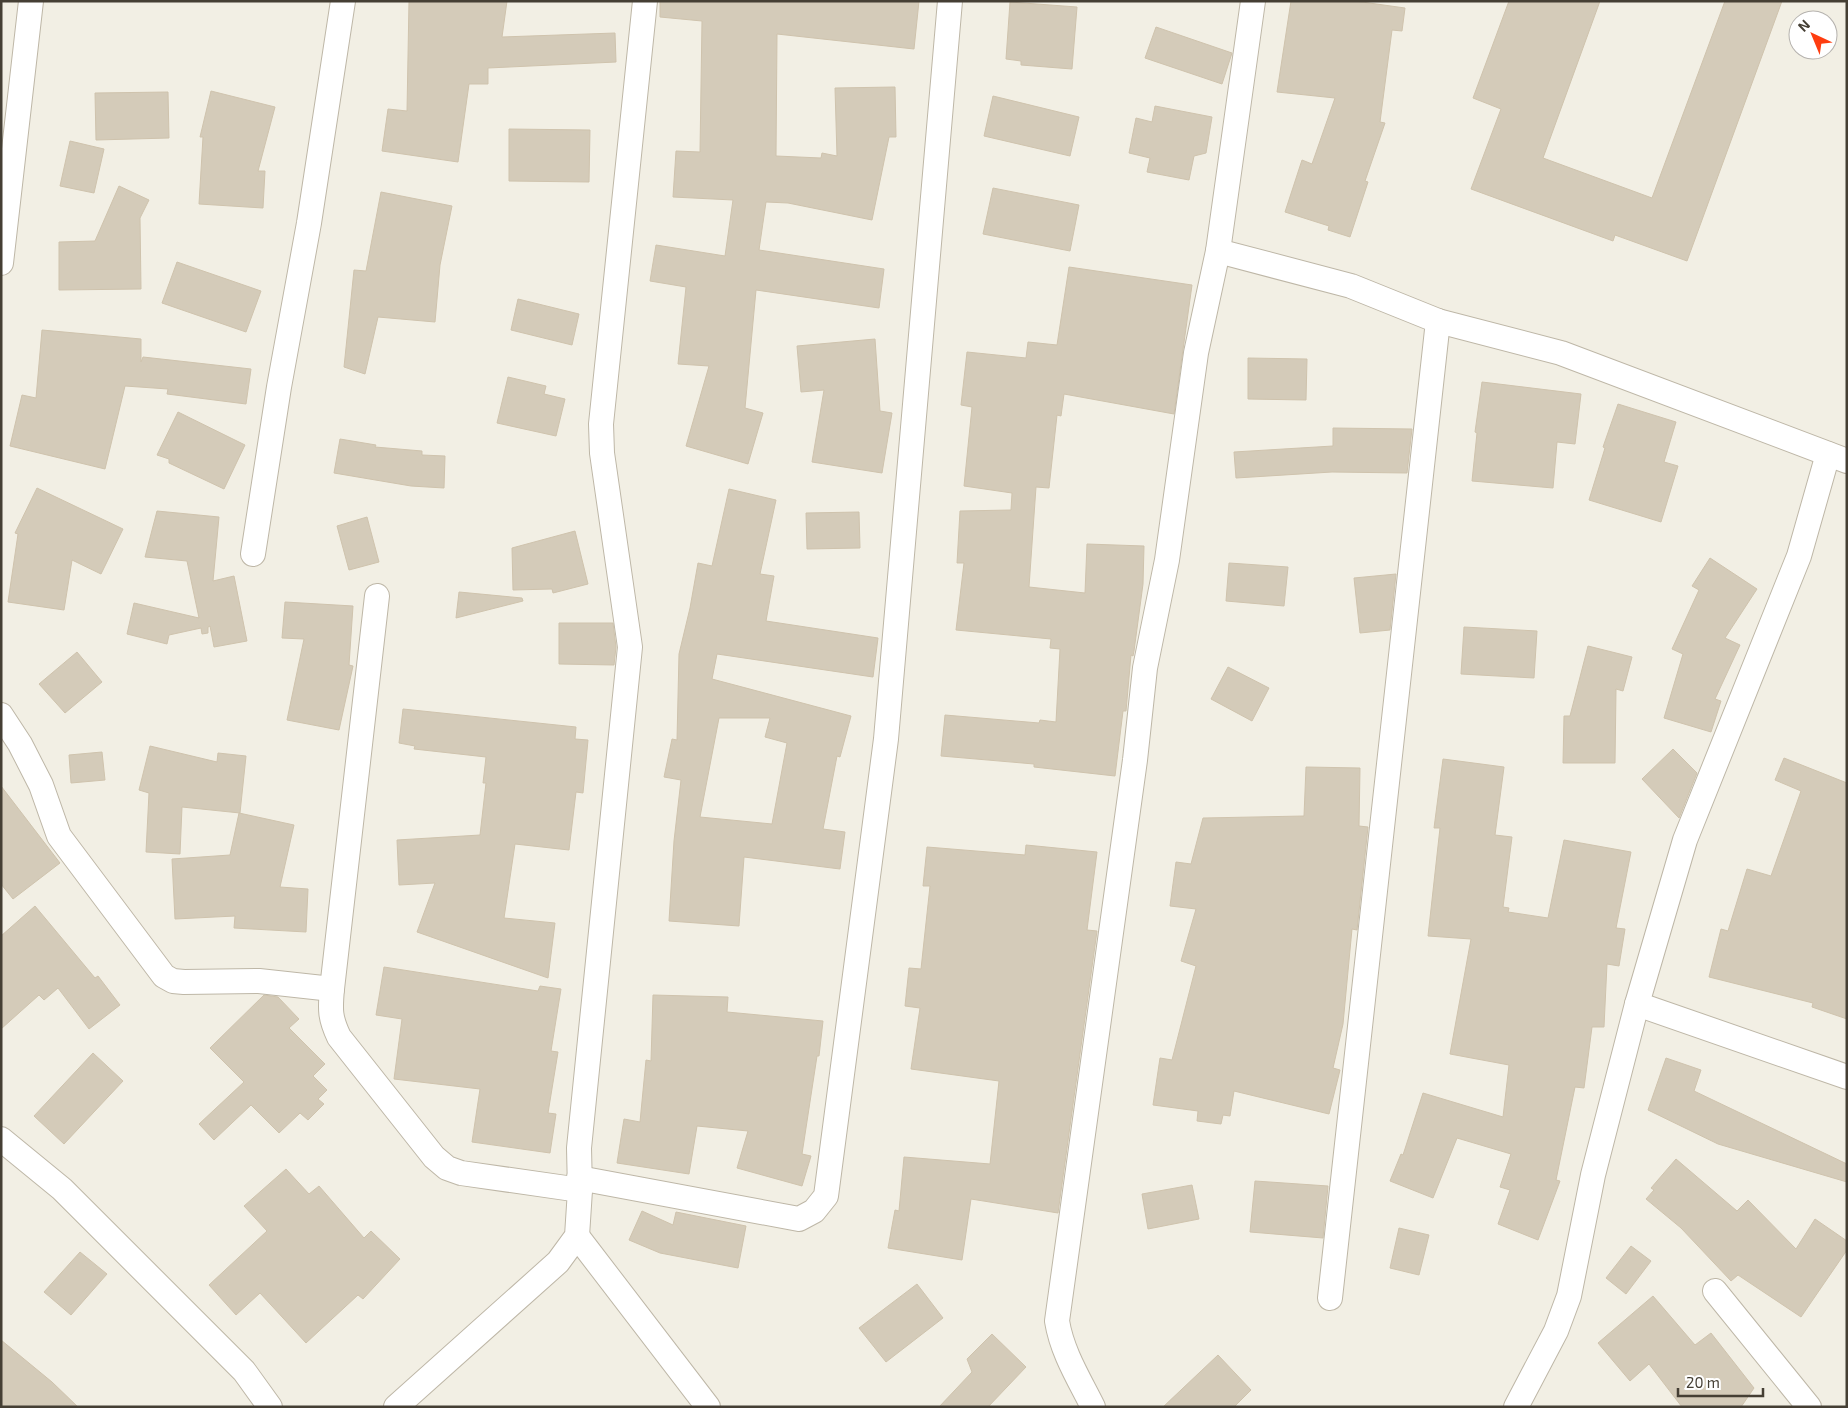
<svg xmlns="http://www.w3.org/2000/svg" width="1848" height="1408" viewBox="0 0 1848 1408" font-family="'Exo 2',sans-serif">
  <style>
    .building { fill: #d4cbb9; stroke: #cfc3ad; fill-rule: evenodd }
    .lines { fill: none; stroke-linecap: round; stroke-linejoin: round }
    .minor-casing { stroke: #beb7a7; stroke-width: 26 }
    .minor { stroke: #fff; stroke-width: 24 }
  </style>
  <rect width="100%" height="100%" fill="#f2efe4"/>
  <!-- building -->
  <g class="building">
    <polygon points="409,1 507,1 502,37 615,33 616,62 488,68 488,84 469,84 458,162 382,151 388,109 407,111"/>
    <polygon points="660,1 919,1 914,49 777,34 776,156 821,158 822,153 837,156 835,88 895,87 896,137 889,137 872,220 788,203 766,202 759,250 884,269 879,308 756,290 745,408 763,413 748,464 686,446 709,366 678,364 686,287 650,281 656,245 725,256 733,200 673,197 676,151 700,152 702,21 660,17"/>
    <polygon points="1291,1 1355,1 1405,8 1402,31 1392,30 1380,122 1385,123 1365,181 1368,182 1350,237 1328,230 1329,226 1285,212 1302,160 1312,164 1335,98 1277,92"/>
    <polygon points="1509,1 1600,1 1543,158 1652,198 1725,1 1782,1 1687,261 1615,235 1613,241 1471,189 1501,109 1473,98"/>
    <polygon points="1010,2 1077,7 1072,69 1021,65 1021,61 1006,59"/>
    <polygon points="1156,27 1232,53 1222,84 1145,58"/>
    <polygon points="211,91 275,107 258,171 265,171 263,208 199,204 203,137 200,137"/>
    <polygon points="168,92 169,138 96,140 95,93"/>
    <polygon points="993,96 1079,117 1070,156 984,136"/>
    <polygon points="1155,106 1212,117 1206,153 1194,156 1189,180 1147,172 1150,158 1129,153 1136,118 1152,122"/>
    <polygon points="509,129 590,130 589,182 509,181"/>
    <polygon points="70,141 104,149 94,193 60,186"/>
    <polygon points="119,186 149,200 140,218 141,289 59,290 59,242 95,241"/>
    <polygon points="993,188 1079,205 1070,251 983,234"/>
    <polygon points="381,192 452,206 440,265 435,322 378,317 365,374 344,367 354,270 366,271"/>
    <polygon points="177,262 261,291 246,332 162,303"/>
    <polygon points="1069,267 1192,285 1174,414 1064,394 1061,416 1057,415 1049,488 1036,487 1029,587 1085,593 1087,544 1144,546 1143,584 1134,651 1133,656 1131,655 1126,711 1123,711 1115,776 1034,767 1034,764 941,756 945,715 1039,723 1040,720 1056,722 1060,649 1050,648 1051,639 956,630 964,563 957,563 960,511 1011,510 1012,493 964,486 972,407 961,405 967,352 1026,358 1028,342 1057,345"/>
    <polygon points="518,299 579,314 572,345 511,330"/>
    <polygon points="42,330 141,339 141,362 143,357 251,369 246,404 167,394 168,389 125,386 105,469 10,446 22,395 36,398"/>
    <polygon points="875,339 880,411 892,413 882,473 812,462 824,390 801,392 797,346"/>
    <polygon points="1248,358 1307,359 1306,400 1248,399"/>
    <polygon points="508,377 546,386 544,394 565,399 556,436 497,423"/>
    <polygon points="1482,382 1581,394 1575,444 1557,442 1553,488 1472,481 1477,433 1475,432"/>
    <polygon points="1618,404 1676,422 1664,462 1678,466 1661,522 1589,500 1605,448 1603,447"/>
    <polygon points="178,412 245,445 224,489 169,463 169,459 157,455"/>
    <polygon points="1333,428 1412,429 1407,473 1332,472 1236,478 1234,452 1333,446"/>
    <polygon points="340,439 376,445 375,447 422,451 422,455 445,456 444,488 411,486 334,473"/>
    <polygon points="37,488 123,529 101,574 72,560 64,610 8,602 18,534 15,533"/>
    <path d="M729,489L776,500L760,574L774,576L766,621L878,638L873,677L717,654L712,679L851,716L840,757L837,756L823,829L845,832L840,869L744,857L739,926L669,921L674,841L681,780L664,777L672,739L677,740L679,654L690,608L698,563L712,566ZM719,718H770L765,737L787,743L772,824L700,817Z"/>
    <polygon points="157,511 219,517 213,581 234,576 247,641 214,647 210,626 208,627 208,633 202,634 201,628 169,635 167,644 127,634 134,603 199,618 187,561 145,557"/>
    <polygon points="859,512 860,548 807,549 806,513"/>
    <polygon points="367,517 379,562 349,570 337,526"/>
    <polygon points="575,531 588,584 553,593 552,589 513,590 512,548"/>
    <polygon points="1710,558 1757,589 1725,638 1740,645 1715,699 1721,701 1711,732 1664,718 1683,654 1672,649 1699,590 1692,586"/>
    <polygon points="1229,563 1288,567 1284,606 1226,601"/>
    <polygon points="1396,574 1390,630 1360,633 1354,578"/>
    <polygon points="459,592 522,598 523,601 456,618"/>
    <polygon points="285,602 353,606 349,665 353,666 339,730 287,720 304,639 282,638"/>
    <polygon points="559,623 613,623 616,647 614,665 559,664"/>
    <polygon points="1464,627 1537,631 1534,678 1461,674"/>
    <polygon points="1588,646 1632,657 1623,691 1616,689 1615,763 1563,763 1564,716 1570,716"/>
    <polygon points="77,652 102,682 65,713 39,684"/>
    <polygon points="1228,667 1269,688 1252,721 1211,699"/>
    <polygon points="403,709 576,727 575,739 588,740 583,793 576,792 569,850 515,844 504,918 555,923 548,978 417,932 435,883 399,885 397,840 480,835 486,783 483,783 486,757 414,749 415,746 399,743"/>
    <polygon points="150,746 217,762 218,753 246,756 240,813 182,807 180,854 146,852 149,793 139,790"/>
    <polygon points="1673,749 1697,773 1679,818 1642,779"/>
    <polygon points="102,752 105,780 71,783 69,755"/>
    <polygon points="1784,758 1847,783 1847,1019 1812,1007 1813,1003 1709,977 1721,929 1728,931 1747,869 1771,876 1801,791 1775,780"/>
    <polygon points="1443,759 1504,767 1495,835 1512,837 1503,907 1509,908 1508,912 1548,918 1564,840 1631,852 1616,928 1625,929 1619,966 1607,964 1604,1027 1592,1027 1584,1088 1575,1087 1556,1180 1560,1181 1538,1240 1498,1224 1510,1190 1500,1187 1511,1154 1457,1138 1433,1198 1390,1181 1401,1154 1403,1155 1423,1093 1503,1117 1509,1065 1450,1054 1471,939 1428,936 1440,828 1434,828"/>
    <polygon points="1306,767 1360,768 1359,826 1368,827 1357,930 1352,929 1343,1024 1333,1068 1340,1070 1329,1114 1234,1091 1230,1116 1223,1115 1221,1124 1197,1121 1198,1111 1153,1105 1160,1058 1172,1060 1196,966 1181,961 1196,909 1170,906 1176,862 1191,864 1203,818 1304,816"/>
    <polygon points="1,786 60,863 13,899 1,884"/>
    <polygon points="239,813 294,825 280,887 308,889 306,932 234,928 235,916 175,919 172,859 230,855"/>
    <polygon points="1026,845 1097,852 1087,930 1097,931 1058,1213 971,1199 962,1260 888,1248 895,1210 899,1211 904,1157 990,1164 999,1081 911,1069 920,1008 905,1006 909,968 921,969 930,886 923,886 927,847 1025,855"/>
    <polygon points="35,906 95,978 98,976 120,1005 89,1029 58,988 44,1000 39,995 1,1029 1,936"/>
    <polygon points="384,967 538,991 540,986 561,989 551,1051 558,1052 548,1113 556,1114 550,1153 472,1142 480,1089 394,1079 402,1019 376,1015"/>
    <polygon points="264,995 278,997 299,1019 289,1028 325,1064 313,1076 327,1090 318,1099 324,1104 308,1120 300,1113 279,1133 251,1105 214,1140 199,1124 244,1082 210,1048"/>
    <polygon points="653,995 728,997 727,1012 823,1021 819,1056 817,1056 802,1154 811,1156 802,1186 737,1168 748,1131 697,1126 689,1174 617,1163 624,1119 640,1122 646,1060 651,1061"/>
    <polygon points="93,1053 123,1081 64,1144 34,1116"/>
    <polygon points="1666,1058 1701,1070 1694,1091 1847,1164 1847,1182 1718,1144 1648,1110"/>
    <polygon points="1676,1159 1737,1211 1748,1200 1796,1249 1815,1219 1847,1241 1847,1250 1801,1317 1738,1275 1731,1281 1681,1228 1646,1199 1654,1190 1651,1188"/>
    <polygon points="286,1169 309,1194 319,1186 364,1238 371,1231 400,1259 363,1299 358,1295 306,1343 260,1293 236,1315 209,1285 267,1231 244,1206"/>
    <polygon points="1255,1181 1328,1186 1323,1238 1250,1232"/>
    <polygon points="1192,1185 1199,1219 1148,1229 1142,1194"/>
    <polygon points="642,1211 673,1225 676,1212 746,1226 738,1268 660,1253 629,1240"/>
    <polygon points="1399,1228 1429,1235 1419,1275 1390,1268"/>
    <polygon points="1631,1246 1651,1261 1626,1294 1606,1278"/>
    <polygon points="80,1252 107,1274 71,1315 44,1292"/>
    <polygon points="917,1284 943,1318 886,1362 859,1328"/>
    <polygon points="1653,1296 1695,1345 1711,1333 1754,1388 1741,1407 1682,1407 1649,1364 1630,1381 1598,1343"/>
    <polygon points="992,1334 1026,1367 988,1407 939,1407 972,1372 967,1359"/>
    <polygon points="1,1340 52,1382 78,1407 1,1407"/>
    <polygon points="1218,1355 1251,1390 1234,1407 1163,1407"/>
  </g>
  <g class="lines">
    <!-- minor casing -->
    <g class="minor-casing">
      <g id="minor">
        <polyline points="1218,251 1351,286 1438,321 1561,353 1847,461"/>
        <polyline points="1,263 31,1"/>
        <polyline points="253,554 279,387 309,223 343,1"/>
        <path d="M377,596L332,989C330,1010 330,1018 339,1037L434,1157L447,1168L461,1173L580,1190"/>
        <polyline points="1,715 20,744 41,785 59,836 164,976 173,981 184,982 259,981 332,989"/>
        <polyline points="1637,1004 1847,1077"/>
        <polyline points="1,1139 62,1189 244,1371 270,1407"/>
        <polyline points="579,1178 799,1219 814,1211 826,1196 886,739 950,1"/>
        <polyline points="577,1236 708,1407"/>
        <polyline points="1715,1291 1809,1407"/>
        <polyline points="1330,1298 1438,321"/>
        <polyline points="396,1407 558,1262 577,1236 580,1190 579,1148 630,647 602,453 601,424 645,1"/>
        <path d="M1093,1407C1079,1379 1062,1352 1057,1321L1135,760L1145,668L1167,560L1196,353L1218,251L1253,1"/>
        <polyline points="1516,1407 1556,1331 1569,1296 1593,1175 1637,1004 1685,840 1799,556 1828,454"/>
      </g>
    </g>
    <!-- minor -->
    <use href="#minor" class="minor"/>
  </g>
  <!-- border -->
  <rect width="1848" height="1408" fill="none" stroke="#453f34" stroke-width="5"/>
  <!-- north arrow -->
  <g transform="translate(1813 35) rotate(316)"><circle r="24" fill="#ffffff" stroke="#b5b2ae"/>
  <path d="M0-4L9 19L0 12L-9 19Z" fill="#fe3d10"/>
  <text y="-8" font-size="14" font-weight="bold" text-anchor="middle" fill="#453f34">N</text>
  </g>
  <!-- scale -->
  <path d="M1678 1388v8h85v-8" fill="none" stroke="#453f34" stroke-width="2.5"/>
  <text x="1686" y="1388" font-size="15" fill="#453f34" stroke="#ffffff" stroke-width="4" paint-order="stroke">20 m</text>
</svg>
